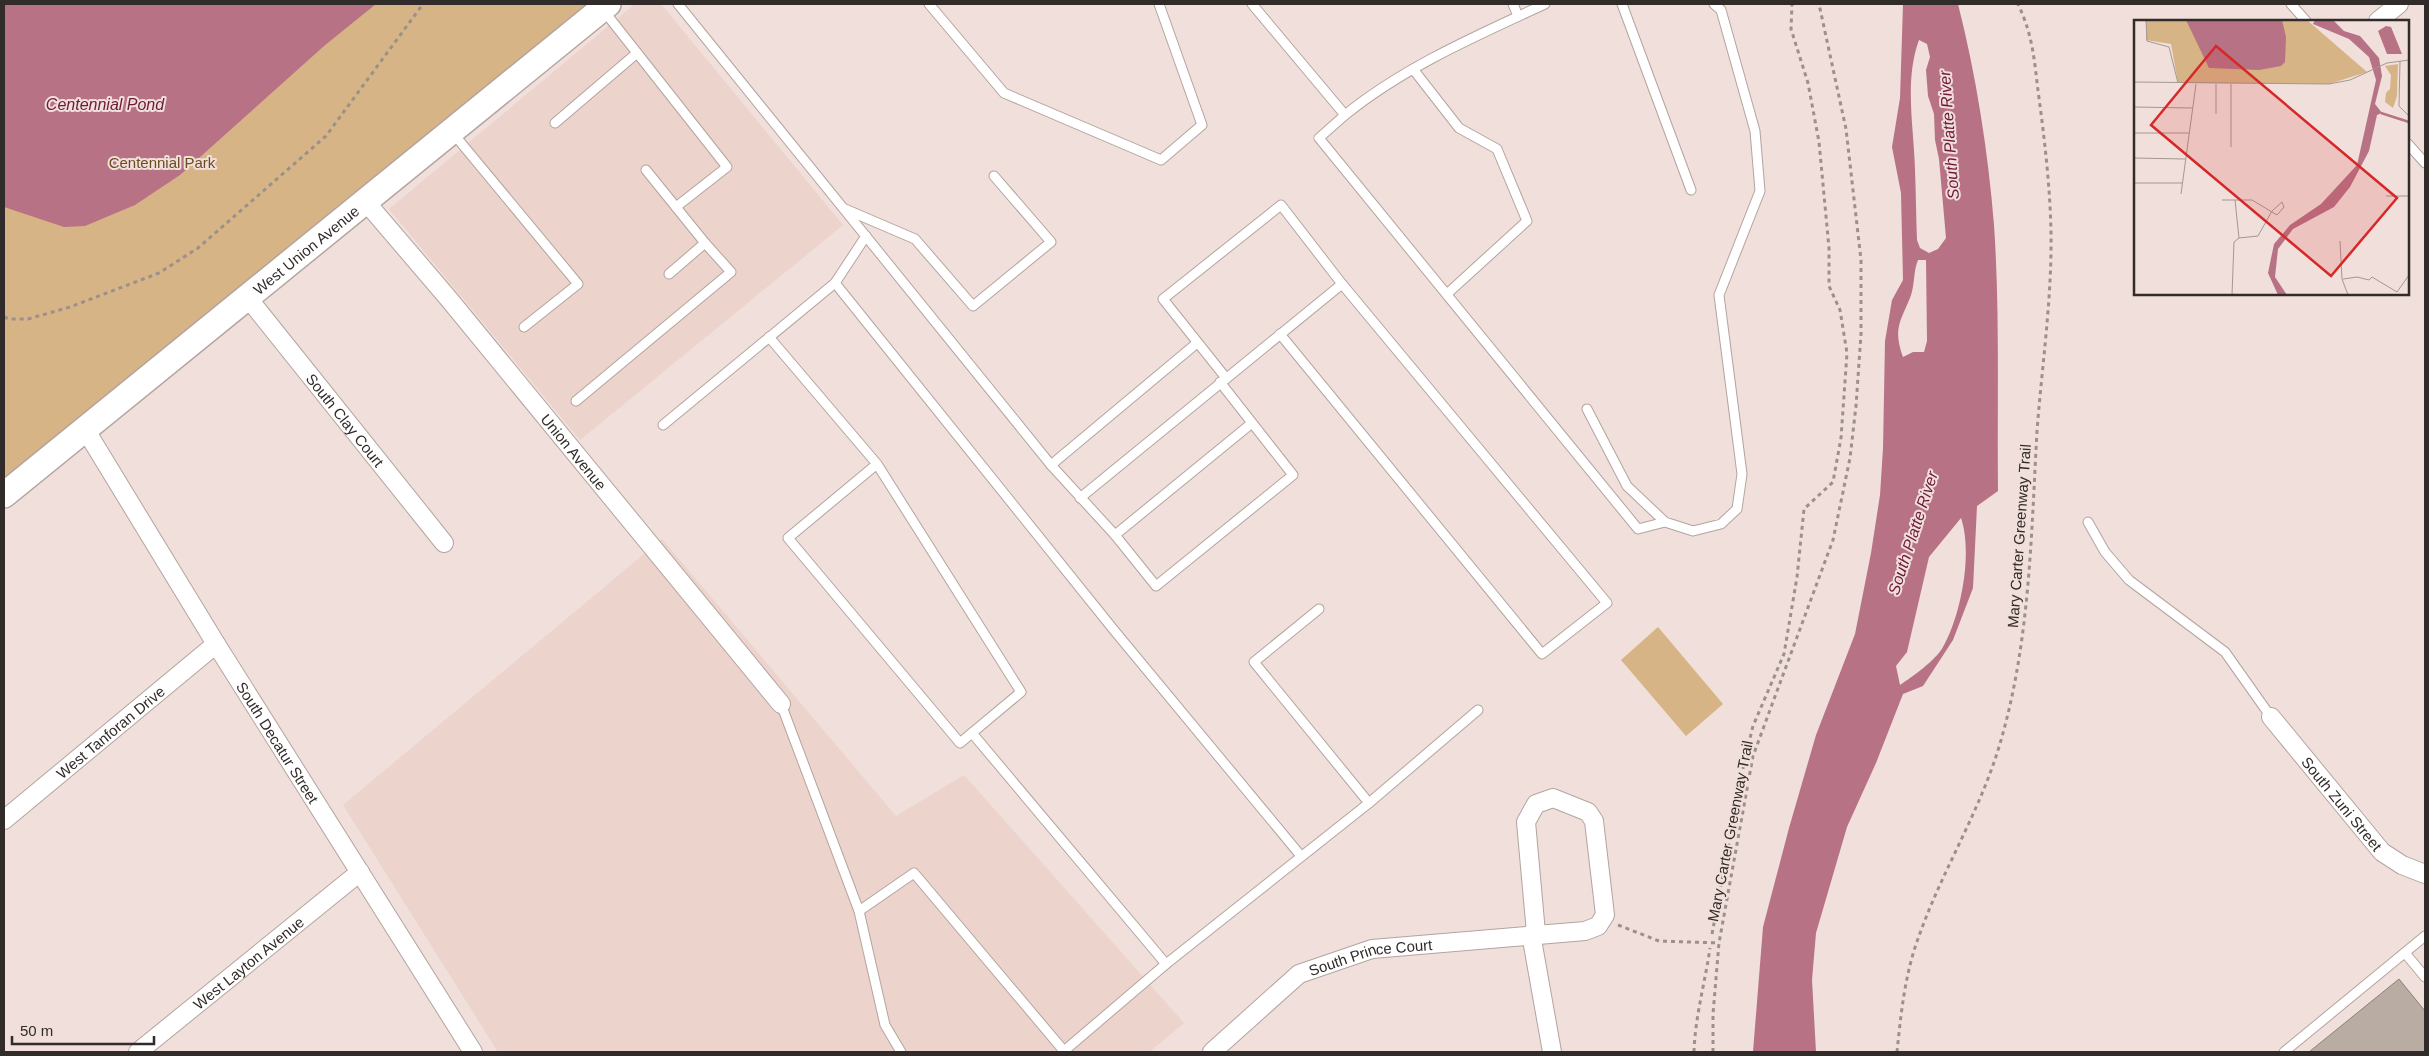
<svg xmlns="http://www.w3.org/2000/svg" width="2429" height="1056" viewBox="0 0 2429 1056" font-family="Helvetica,sans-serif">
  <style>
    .built { fill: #ecd3cb }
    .green { fill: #d7b485 }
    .water { fill: #b87286; fill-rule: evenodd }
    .building { fill: #b9aca3; stroke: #8c8077 }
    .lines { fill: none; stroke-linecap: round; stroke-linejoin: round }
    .lane-casing { stroke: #b4a49f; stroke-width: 11 }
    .street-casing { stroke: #b4a49f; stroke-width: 20 }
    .secondary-casing { stroke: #b4a49f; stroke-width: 28 }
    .path { stroke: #9c908c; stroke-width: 3; stroke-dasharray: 4 4; stroke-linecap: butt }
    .lane { stroke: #fff; stroke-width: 9 }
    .street { stroke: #fff; stroke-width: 18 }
    .secondary { stroke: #fff; stroke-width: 25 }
    .labels { text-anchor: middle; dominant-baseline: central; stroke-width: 4; stroke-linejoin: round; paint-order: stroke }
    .park-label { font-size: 15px; fill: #6b4d20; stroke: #f0dfda }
    .street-label { font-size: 15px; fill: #312b29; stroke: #f0dfda }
    .water-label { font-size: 16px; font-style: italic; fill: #6e193a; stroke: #f0dfda }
    .inset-river { fill: none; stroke: #b87286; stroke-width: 2.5 }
    .inset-road { fill: none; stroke: #a49793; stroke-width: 1 }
    .view { fill: #d62828; fill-opacity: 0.15; stroke: #d62828; stroke-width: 2.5 }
    .inset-edge { fill: none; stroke: #312b29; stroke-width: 2.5 }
  </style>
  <rect width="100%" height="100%" fill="#f0dfda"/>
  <!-- built -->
  <g class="built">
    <polygon points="635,4 661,4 843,225 580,440 389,209"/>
    <polygon points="662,539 896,816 964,775 1184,1023 1149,1052 498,1052 343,805"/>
  </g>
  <!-- green -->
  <g class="green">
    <polygon points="4,4 608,4 4,495"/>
    <polygon points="1658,627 1723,704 1686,736 1621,660"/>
  </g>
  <!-- water -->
  <g class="water">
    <polygon points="4,4 376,4 324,46 180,175 135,205 85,226 64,227 4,207"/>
    <path d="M1903,4H1958C1976,75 1988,151 1994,225C2000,313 1997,402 1998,491L1977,506L1973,588L1953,640L1923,686L1903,694L1876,763L1847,827L1816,933L1812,980L1816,1052H1753L1763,927L1789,828L1816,735L1855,634L1871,553L1880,495L1883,448L1885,341L1892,300L1903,280L1901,193L1892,147L1900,98ZM1919,40L1927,44L1930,57L1926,70L1928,96L1934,114L1935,140L1939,159L1946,238L1938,249L1929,253L1920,248L1917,240C1916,217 1916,193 1915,170C1914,127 1904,81 1919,40ZM1918,260H1926L1927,341L1924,352H1913L1903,357C1893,329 1900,322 1910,298C1915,286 1913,272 1918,260ZM1961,518C1973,553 1961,615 1943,647C1936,660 1912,677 1900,685L1896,666L1907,652L1929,557Z"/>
  </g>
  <!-- building -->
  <polygon class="building" points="2399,979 2425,1011 2425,1052 2309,1052"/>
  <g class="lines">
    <!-- lane casing -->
    <g class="lane-casing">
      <g id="lane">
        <polyline points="678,4 1051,465 1197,343"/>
        <polyline points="929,4 1004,93 1161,160 1202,125 1159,4"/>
        <path d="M1252,4L1345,115C1404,67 1476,36 1545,4"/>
        <polyline points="1513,4 1518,16"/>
        <polyline points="1622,4 1691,190"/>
        <polyline points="2291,4 2306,21"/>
        <polyline points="604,11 727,167 676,207"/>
        <polyline points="1413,69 1459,128 1497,149 1527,221 1448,293"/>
        <polyline points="1345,115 1319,138 1638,529 1665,522"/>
        <polyline points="555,123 637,53"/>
        <polyline points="452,132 578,284 524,327"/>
        <polyline points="2408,144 2425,163"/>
        <polyline points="646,170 705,243 669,274"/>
        <polyline points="845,209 915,239 973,306 1051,242 994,176"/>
        <polyline points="835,283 1113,629 1301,856"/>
        <polyline points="769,337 877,464 1021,692 960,743 788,538 877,464"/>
        <polyline points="1226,378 1163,299 1281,205 1342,284 1607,603 1542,654 1280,334"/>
        <polyline points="1220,382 1293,475 1156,586 1115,535 1252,423"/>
        <polyline points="576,401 731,272 705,243"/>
        <polyline points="1587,409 1627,486 1665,522 1693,531 1721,524 1737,509 1742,474 1719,295 1760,191 1755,131 1721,10 1714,4"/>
        <polyline points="663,425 835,283 866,236"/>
        <polyline points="1051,465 1115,535"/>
        <polyline points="1080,498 1342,284"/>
        <polyline points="2088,522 2105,552 2129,580 2225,652 2271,717"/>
        <polyline points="1319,609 1254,662 1369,803"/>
        <polyline points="781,704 859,911 885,1025 901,1052"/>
        <polyline points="972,733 1166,964 1369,803 1478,710"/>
        <polyline points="859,911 914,873 1064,1051 1062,1052"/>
        <polyline points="2405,953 2425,977"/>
        <polyline points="1064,1051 1166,964"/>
        <polyline points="2284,1052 2425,936"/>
      </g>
    </g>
    <!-- street casing -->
    <g class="street-casing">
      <g id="street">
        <polyline points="2378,21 2399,4"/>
        <path id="s1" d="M366,202L448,298L781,704"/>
        <path id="s2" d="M248,298L444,543"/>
        <path id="s3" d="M85,429L216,644L473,1052"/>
        <path id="s4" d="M2271,717L2382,852L2402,865L2425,874"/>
        <path id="s5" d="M4,820L216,644"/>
        <polyline points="1531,934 1552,1052"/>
        <path id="s6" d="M138,1052L360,872"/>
        <path id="s7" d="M1212,1052L1299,974L1372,949L1585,931L1598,926L1605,915L1594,821L1588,812L1553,798L1536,804L1526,822L1536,933"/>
      </g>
    </g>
    <!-- secondary casing -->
    <g class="secondary-casing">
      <g id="secondary">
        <path id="s8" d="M4,495L608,4"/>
      </g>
    </g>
    <!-- path -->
    <g class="path">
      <polyline points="4,317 9,319 28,319 70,307 159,273 198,248 326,136 423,4"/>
      <polyline points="1618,925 1659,941 1719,943"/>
      <polyline points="1712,934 1744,763 1753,726 1784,654 1797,577 1804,509 1833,482 1841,438 1847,353 1840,310 1829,286 1829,248 1819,142 1808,83 1791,29 1792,4"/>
      <path d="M1694,1052C1695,1017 1705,983 1710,948"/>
      <polyline points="1713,1052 1713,1014 1719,943 1753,756 1833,540 1850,458 1856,406 1861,334 1861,260 1846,129 1819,4"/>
      <path d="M1897,1052C1901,1013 1905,973 1919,936C1942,871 1979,813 1999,747C2030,644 2031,538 2037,431C2042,365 2052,299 2051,232C2050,187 2045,143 2039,98C2034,61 2034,38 2018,4"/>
    </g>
    <!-- lane -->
    <use href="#lane" class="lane"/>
    <!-- street -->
    <use href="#street" class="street"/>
    <!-- secondary -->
    <use href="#secondary" class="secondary"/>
  </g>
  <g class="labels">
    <!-- park labels -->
    <g class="park-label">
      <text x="162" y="162">Centennial Park</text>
    </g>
    <!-- street labels -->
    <g class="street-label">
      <text stroke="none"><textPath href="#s8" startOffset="389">West Union Avenue</textPath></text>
      <text stroke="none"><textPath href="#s2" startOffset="156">South Clay Court</textPath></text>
      <text stroke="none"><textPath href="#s1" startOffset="325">Union Avenue</textPath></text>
      <text transform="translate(2019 536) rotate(-86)">Mary Carter Greenway Trail</text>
      <text stroke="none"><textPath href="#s5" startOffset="138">West Tanforan Drive</textPath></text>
      <text stroke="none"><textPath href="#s3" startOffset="368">South Decatur Street</textPath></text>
      <text stroke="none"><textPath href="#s4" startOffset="112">South Zuni Street</textPath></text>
      <text transform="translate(1730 831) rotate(-79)">Mary Carter Greenway Trail</text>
      <text stroke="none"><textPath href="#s7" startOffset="191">South Prince Court</textPath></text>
      <text stroke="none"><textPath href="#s6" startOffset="142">West Layton Avenue</textPath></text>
    </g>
    <!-- water labels -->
    <g class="water-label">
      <text x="105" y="104">Centennial Pond</text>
      <text transform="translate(1949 135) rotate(-94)">South Platte River</text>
      <text transform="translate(1913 533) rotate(-72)">South Platte River</text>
    </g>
  </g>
  <!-- overview -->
  <g transform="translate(2134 20)">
    <rect width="275" height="275" fill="#f0dfda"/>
    <path d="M12,0H173L233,52L195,64L44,63L37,24L12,20ZM264,44L263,76L259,88L251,82L252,73L256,69L257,55L251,46Z" fill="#d7b485"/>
    <path d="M52,0H148L152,17L151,42L147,46L125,50L75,48ZM181,0H199L210,11L226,16L245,38L248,56L241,84L248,93L243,95L235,131L216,167L200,187L159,209L144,229L141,257L153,275H144L134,253L140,224L156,205L187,184L223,145L242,60L235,37L215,19L179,4ZM252,6L257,7L268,34H253L244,11Z" fill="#b87286"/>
    <path class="inset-river" d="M247,93L275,102"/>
    <path class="inset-road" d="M12,0L13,21L35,27L44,63M266,41L265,86L275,96M0,62L195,64L216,60L253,43L275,40M0,87L58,88M82,94V64M0,113H55M97,127V64M0,138L51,139M0,163H48M47,174L62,64M252,176H275M88,180H118L143,195L150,187L148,182L138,191M101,180L105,218M105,218L124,216L138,191M206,221L208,259L214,275M209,259L223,257L235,260L238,257L263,272L275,255M98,275L100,222L105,218"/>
    <path class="view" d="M82,26L263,178L197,256L17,105Z"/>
    <rect width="275" height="275" class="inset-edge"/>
  </g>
  <!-- border -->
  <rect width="2429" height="1056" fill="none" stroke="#312b29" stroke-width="10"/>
  <!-- scale -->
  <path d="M12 1036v8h142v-8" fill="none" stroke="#312b29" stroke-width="2.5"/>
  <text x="20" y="1036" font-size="15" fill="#312b29" stroke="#f0dfda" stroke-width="4" paint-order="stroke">50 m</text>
</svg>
